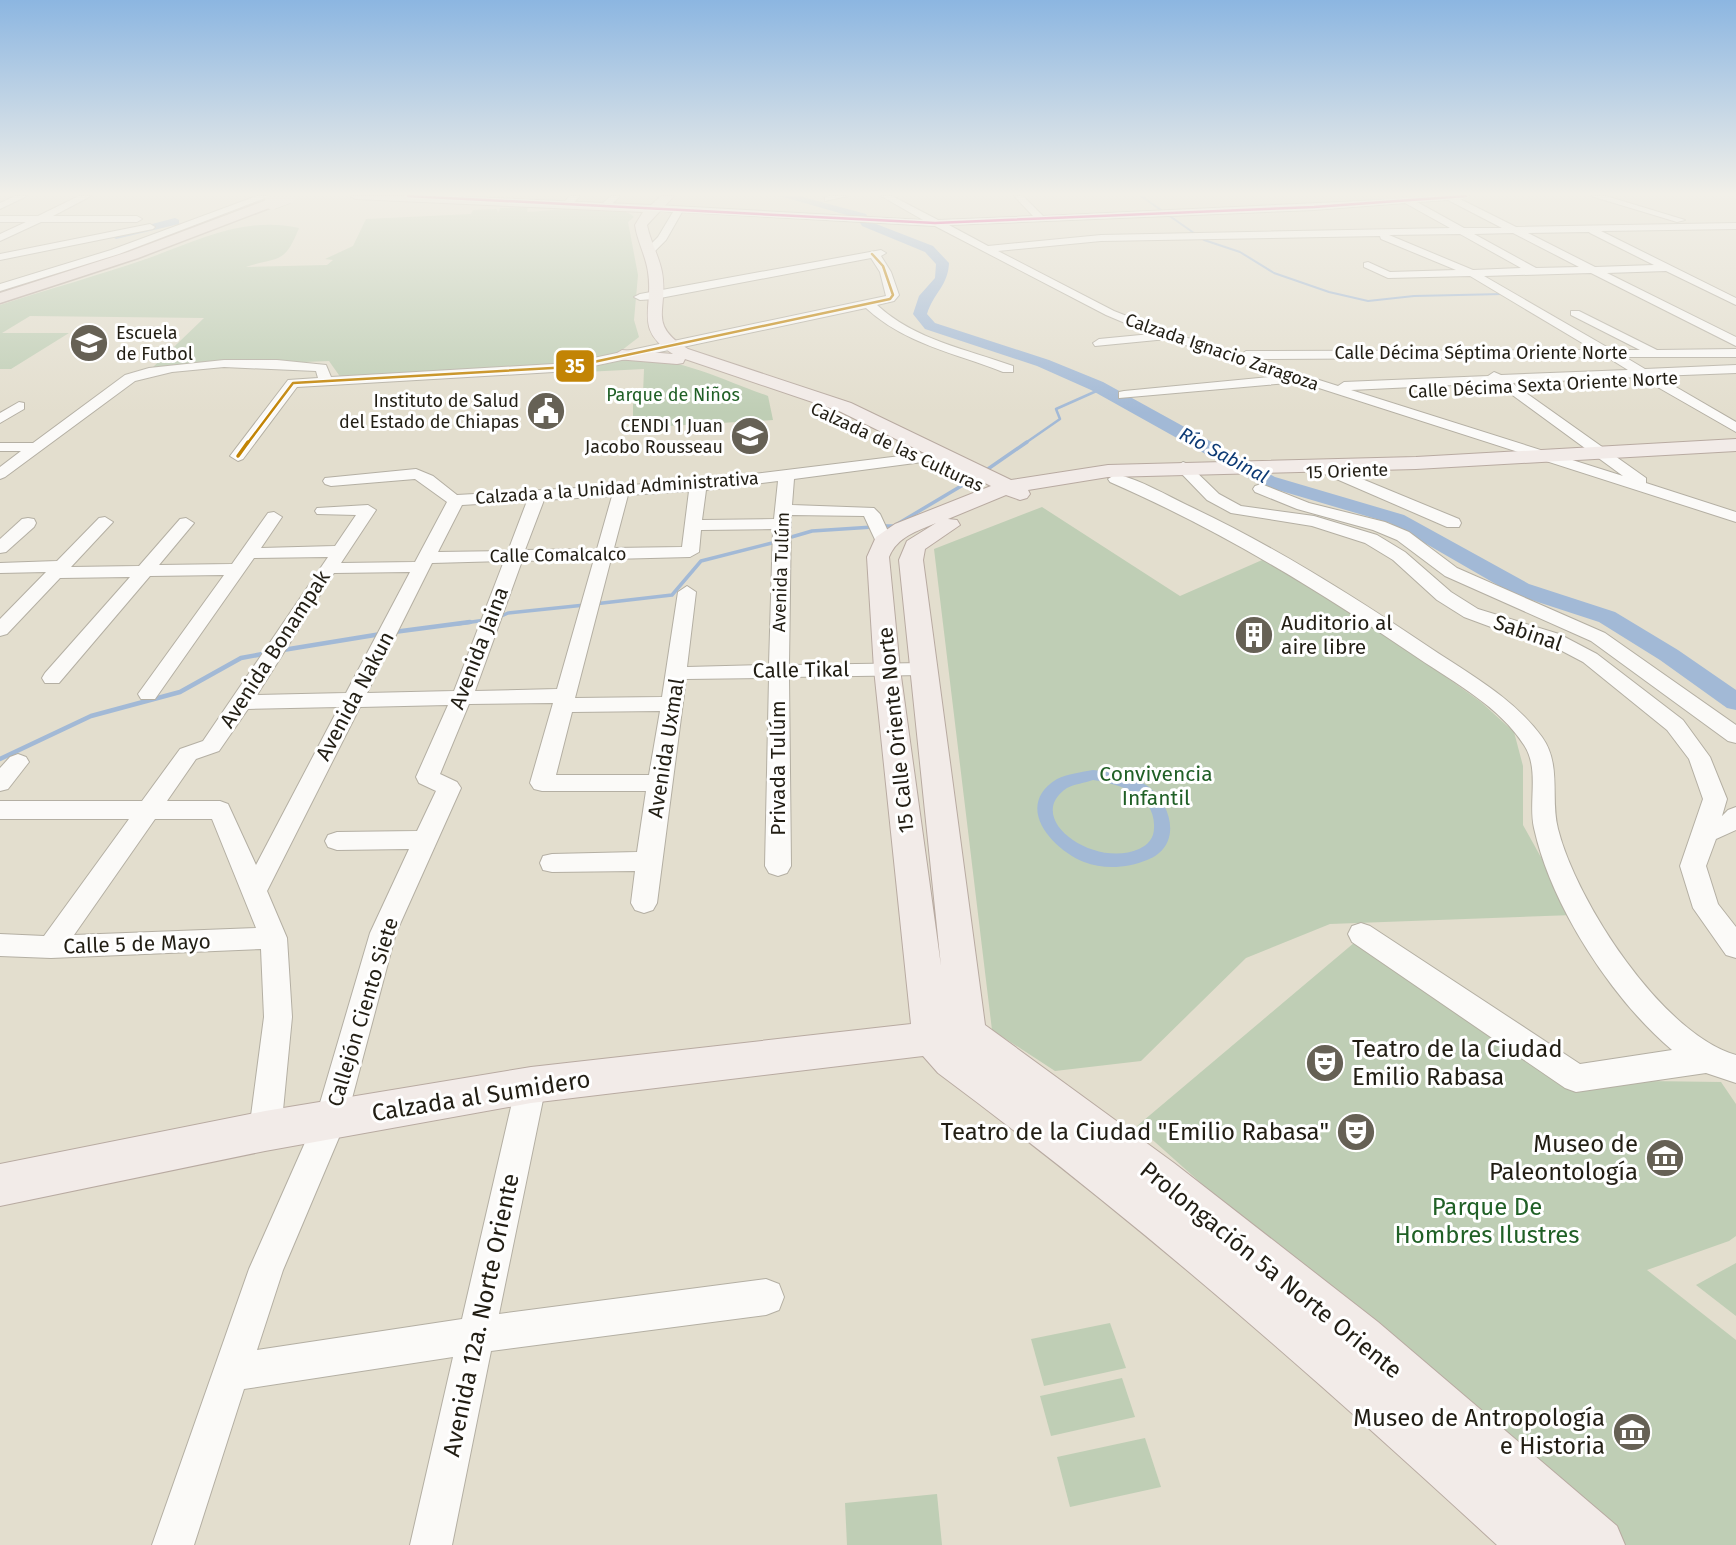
<svg xmlns="http://www.w3.org/2000/svg" width="1736" height="1545" viewBox="0 0 1736 1545" font-family="'Fira Sans',sans-serif">
  <style>
    .green { fill: #bfceb5 }
    .lines { fill: none; stroke-linecap: round; stroke-linejoin: round }
    .stream-far3 { stroke: #a2b9d6; stroke-width: 2 }
    .stream-far2 { stroke: #a2b9d6; stroke-width: 2.5 }
    .stream-far1 { stroke: #a2b9d6; stroke-width: 3.5 }
    .stream { stroke: #a2b9d6; stroke-width: 4.5 }
    .canal { fill: #a2b9d6; fill-rule: evenodd }
    .river { fill: #a2b9d6; fill-rule: evenodd }
    .minor-casing { stroke: #b4afa3; stroke-width: 2 }
    .major-casing { stroke: #b8aaa1; stroke-width: 2 }
    .highway-casing { stroke: #b8aaa1; stroke-width: 3 }
    .minor { fill: #fbfaf8; fill-rule: evenodd }
    .major { fill: #f2ebe8; fill-rule: evenodd }
    .highway { fill: #ece1dd; fill-rule: evenodd }
    .highway-bridge-casing { stroke: #b8aaa1; stroke-width: 16; stroke-linecap: butt }
    .highway-bridge { stroke: #ece1dd; stroke-width: 15 }
    .bus-1-casing { stroke: #fff; stroke-width: 5 }
    .bus-2-far1-casing { stroke: #fff; stroke-width: 5 }
    .bus-2-casing { stroke: #fff; stroke-width: 7 }
    .bus-1 { stroke: #e5007d; stroke-width: 2.5 }
    .bus-2-far1 { stroke: #c28405; stroke-width: 2.5 }
    .bus-2 { stroke: #c28405; stroke-width: 3.5 }
    .labels { text-anchor: middle; dominant-baseline: central; stroke-width: 6; stroke-linejoin: round; paint-order: stroke }
    .far-poi-label { font-size: 18px; fill: #221e14; stroke: #fff; text-anchor: end }
    .far-street-label { font-size: 18px; fill: #221e14; stroke: #fff }
    .far-park-label { font-size: 18px; fill: #206026; stroke: #fff }
    .far-water-label { font-size: 19px; font-style: italic; fill: #0d3a74; stroke: #fff }
    .poi-label { font-size: 21px; fill: #221e14; stroke: #fff; text-anchor: start }
    .street-label { font-size: 21px; fill: #221e14; stroke: #fff }
    .park-label { font-size: 21px; fill: #206026; stroke: #fff }
    .near-poi-label { font-size: 24px; fill: #221e14; stroke: #fff; text-anchor: end }
    .near-street-label { font-size: 24px; fill: #221e14; stroke: #fff }
    .near-park-label { font-size: 24px; fill: #206026; stroke: #fff }
    .line-badge { stroke: #fff; stroke-width: 2.5 }
    .badge-label { font-size: 19px; text-anchor: middle; font-weight: bold; fill: #fff }
  </style>
  <rect width="100%" height="100%" fill="#e3dece"/>
  <!-- green -->
  <g class="green">
    <path d="M528,207L527,212C549,211 620,201 634,217L628,222L638,275L634,320L639,337L617,354L570,365L341,378L329,361L152,368L204,318L30,316L2,333H69L11,369H0V305C49,289 100,275 149,258C199,240 244,216 299,228C284,266 278,256 246,267L327,265L333,260L325,259L353,246L366,219L471,214L473,210L497,209L498,213L500,208Z"/>
    <path d="M633,358C679,357 725,381 768,396L773,420L633,428V395L643,394L644,369L565,373Z"/>
    <polygon points="1042,507 1180,596 1269,557 1397,642 1481,702 1514,732 1523,766 1523,825 1573,915 1330,924 1246,958 1141,1061 1055,1071 992,1030 934,549"/>
    <polygon points="1361,937 1570,1080 1721,1082 1736,1104 1736,1236 1729,1241 1647,1270 1736,1340 1736,1545 1606,1545 1137,1126"/>
    <polygon points="1736,1263 1736,1316 1696,1285"/>
    <polygon points="1110,1323 1126,1368 1044,1386 1031,1339"/>
    <polygon points="1122,1378 1135,1417 1051,1436 1040,1396"/>
    <polygon points="1145,1438 1161,1487 1070,1507 1057,1457"/>
    <polygon points="937,1494 942,1545 847,1545 845,1503"/>
  </g>
  <g class="lines">
    <!-- stream-far3 -->
    <polyline class="stream-far3" points="1141,196 1204,240 1240,252 1274,273 1329,292 1368,301 1414,296 1503,294"/>
    <!-- stream-far2 -->
    <polyline class="stream-far2" points="1024,444 1060,419 1056,409 1101,389"/>
    <!-- stream-far1 -->
    <g class="stream-far1">
      <polyline points="985,471 1027,442"/>
      <polyline points="881,526 894,526 978,476"/>
      <polyline points="788,538 812,531 873,527"/>
      <polyline points="594,604 672,595 701,561 776,542"/>
      <polyline points="497,618 508,613 585,605"/>
      <polyline points="457,624 486,620"/>
    </g>
    <!-- stream -->
    <g class="stream">
      <polyline points="394,632 470,622"/>
      <polyline points="283,650 381,634"/>
      <polyline points="0,759 91,716 180,692 241,658 268,653"/>
    </g>
    <!-- canal -->
    <path class="canal" d="M1093,770C1112,772 1133,775 1149,787C1173,806 1182,847 1147,860C1128,868 1104,870 1084,862C1052,849 1013,806 1057,779C1067,774 1082,772 1093,770ZM1093,780C1120,784 1156,795 1154,828C1154,838 1148,845 1139,849C1094,869 1022,818 1067,788C1074,784 1085,783 1093,780Z"/>
    <!-- river -->
    <g class="river">
      <path d="M780,196H799L866,214L871,222L933,246L949,263C948,286 934,292 927,314L935,323L1049,360L1103,382L1275,477L1404,515L1529,584L1615,612L1678,650L1736,690V710L1727,708L1660,660L1599,622L1513,594L1390,523L1261,485L1091,390L1037,366L925,329L913,314L919,296L935,278L936,264L925,252L862,226L857,218Z"/>
      <polygon points="175,218 179,220 179,224 116,239 110,235"/>
    </g>
    <!-- minor casing -->
    <g class="minor-casing">
      <g id="minor">
        <polygon points="15,196 27,196 0,209 0,203"/>
        <polygon points="79,196 91,196 53,216 137,216 142,219 137,222 41,222 0,241 0,234 26,222 0,222 0,216 38,216"/>
        <polygon points="257,196 270,196 119,254 0,291 0,284 111,250"/>
        <polygon points="570,196 580,196 571,205 565,205 563,203"/>
        <polygon points="611,196 620,196 609,207 603,207 603,203"/>
        <polygon points="829,196 848,196 825,201 825,197"/>
        <path d="M881,196H892L938,220L1033,216L1014,196H1023L1043,216L1470,196L1460,199L1516,227L1736,223V229L1601,231L1736,298V305L1666,271L1607,273L1736,337V346L1591,273L1484,276L1612,350H1640L1571,315V311H1579L1657,350L1736,349V357H1625L1645,369L1736,365V373L1657,376L1736,422V432L1640,377L1512,383L1646,478V483L1736,512V522L1294,380L1288,383L1119,398V392L1124,391L1280,376L1167,339L1095,346L1093,343L1099,339L1151,334L1106,315L935,226L682,212L666,240L653,253L644,251L658,237L673,212L653,210V206L656,205L923,220ZM1448,200L1502,228H1464L1417,202ZM1405,203L1450,228L1101,235L988,246L949,225L1314,210ZM1589,232L1590,233L1654,265L1595,267L1528,233ZM1513,233L1579,267L1536,268L1474,234ZM1460,234L1521,268L1473,270L1389,235ZM1380,236L1381,239L1456,270L1390,272L1368,262L1364,263V267L1388,278L1470,276L1594,350L1246,351L1240,355L1160,329L1114,311L998,251L1101,241ZM1607,357L1628,370L1501,375L1494,372L1488,376L1344,382L1338,386L1253,359ZM1496,383L1623,476L1351,390Z"/>
        <polygon points="1591,196 1606,196 1685,220 1677,222"/>
        <polygon points="150,224 155,227 153,229 0,260 0,254"/>
        <path d="M881,250L886,253L881,256L891,272L899,295L894,301L877,305C915,340 966,349 1013,366V372H1003C955,353 905,344 866,308L570,371L297,387L243,459L238,461L230,456L288,380L318,378L316,371L224,367L172,372L135,381L5,477L0,479V467L21,451H0V443H33L125,375L149,368L224,360H277L326,365L331,377L570,363L886,296L880,272L871,258L655,299L640,300L634,297L640,294Z"/>
        <polygon points="19,402 24,403 24,409 0,423 0,413"/>
        <path d="M925,453L930,455L933,458L930,461L794,479L792,505L874,508L880,514L893,542L884,547L878,546L864,516L791,515L789,665L924,663L931,665L934,669L931,673L924,675L789,677L791,866L787,873L778,876L769,873L765,866L769,678L686,679L657,903L653,910L644,913L635,910L631,903L635,871L552,872L543,870L540,863L543,856L552,854L637,852L646,791H542L534,789L530,783L553,703L469,704L440,774L457,782L461,788L396,933L346,1121L283,1270L257,1350L462,1319L516,1085L520,1075L531,1071L542,1075L546,1085L499,1314L766,1279L779,1284L784,1297L779,1310L766,1315L491,1351L452,1545H410L453,1357L244,1389L194,1545H152L249,1269L315,1120L370,933L409,849L337,850L328,847L325,841L328,835L337,832L417,831L436,791L419,783L416,777L448,705L360,707L267,891L287,938L292,1017L281,1131L276,1142L265,1146L254,1142L249,1131L264,1017L261,949L51,958L0,956V934L44,936L129,819H0V801H142L180,749L203,741L328,557L254,558L155,699H141L138,694L224,575L150,576L59,683H45L42,678L45,673L130,577L60,578L7,634L0,636V619L46,572L0,573V563L57,561L99,518L105,517L113,522L71,567L139,566L180,519L186,518L194,523L159,565L232,564L268,513L274,512L282,517L261,548L335,546L356,515L317,514L315,511L317,508L368,505L376,510L341,563L415,562L447,502L415,479L331,486L325,484L323,481L325,478L416,469L433,476L457,495L698,481ZM778,481L774,519L702,520L706,490ZM689,491L682,547L614,548L628,495ZM612,496L597,549L525,550L544,500ZM527,501L508,551L438,552L462,505ZM773,529L769,665L687,667L696,592L687,586L678,592L662,697L575,698L611,559L690,557L699,552L701,530ZM594,559L557,689L475,691L522,561ZM504,561L454,691L367,693L432,563ZM410,572L346,693L257,695L334,573ZM339,707L256,865L228,804L220,801H167L196,759L219,751L248,709ZM660,711L649,775H556L572,712ZM155,819H212L256,928L74,935Z"/>
        <polygon points="1316,460 1459,519 1461,523 1459,527 1447,527 1311,468 1308,465"/>
        <polygon points="1183,462 1188,464 1219,494 1241,506 1314,516 1377,535 1405,552 1451,592 1478,609 1559,634 1597,654 1683,720 1710,757 1727,799 1722,816 1728,810 1736,807 1736,830 1716,839 1706,866 1718,904 1736,927 1736,958 1726,955 1693,908 1680,866 1703,799 1689,759 1667,730 1583,662 1545,642 1499,630 1464,617 1437,600 1393,560 1365,543 1312,526 1231,513 1207,500 1175,467"/>
        <path d="M1116,474C1141,480 1166,495 1189,506C1272,545 1350,594 1426,645C1466,672 1513,697 1542,737C1562,765 1550,798 1558,829C1576,901 1662,1034 1736,1055V1083L1706,1073L1576,1092L1565,1088L1352,942L1348,934L1352,926L1361,923L1370,926L1580,1064L1672,1050C1612,999 1551,906 1534,828C1528,802 1540,769 1524,745C1500,707 1455,683 1418,658C1320,591 1220,530 1110,482L1108,479Z"/>
        <polygon points="1261,484 1309,503 1385,522 1409,532 1457,568 1605,633 1736,725 1736,743 1728,741 1591,641 1445,576 1397,540 1373,530 1297,509 1255,492 1253,489 1255,486"/>
        <polygon points="28,518 34,519 36,523 34,527 6,552 0,553 0,539 22,519"/>
        <polygon points="18,754 26,757 29,762 8,789 0,791 0,768 10,757"/>
      </g>
    </g>
    <!-- major casing -->
    <g class="major-casing">
      <path id="major" d="M350,196H441L651,205L661,196H674L647,225C650,241 659,256 662,272C669,310 646,324 688,349L851,403L1011,480L1108,465L1416,457L1736,439V451L1416,469L1108,477L1028,490L1030,494L1027,498L1020,500L1006,495L948,519L957,520L960,525L925,549L923,560L985,1025L1174,1163L1378,1322L1617,1526L1625,1545H1497C1317,1379 1135,1219 938,1073L923,1056L531,1103L265,1151L0,1206V1164L265,1111L531,1067L911,1024L874,669L867,557L876,537L895,524L991,486L839,411L685,359L683,363L677,364L616,359L614,355L622,350L673,354C633,329 654,309 648,272C646,256 637,241 635,225L643,212L356,199ZM936,523L907,541L899,560L941,966L900,669L889,557C897,537 917,531 936,523Z"/>
    </g>
    <!-- highway casing -->
    <g class="highway-casing">
      <polygon id="highway" points="272,198 277,199 277,205 138,258 0,303 0,293 128,252"/>
    </g>
    <!-- minor -->
    <use href="#minor" class="minor"/>
    <!-- major -->
    <use href="#major" class="major"/>
    <!-- highway -->
    <use href="#highway" class="highway"/>
    <!-- highway-bridge casing -->
    <g class="highway-bridge-casing">
      <polyline id="highway-bridge" points="272,202 288,196"/>
    </g>
    <!-- highway-bridge -->
    <use href="#highway-bridge" class="highway-bridge"/>
    <!-- bus-1 casing -->
    <g class="bus-1-casing">
      <polyline id="bus-1" points="408,196 935,223 1314,207 1466,196"/>
    </g>
    <!-- bus-2-far1 casing -->
    <g class="bus-2-far1-casing">
      <polyline id="bus-2-far1" points="247,444 293,383 570,367 890,299 893,295 883,266 872,254"/>
    </g>
    <!-- bus-2 casing -->
    <g class="bus-2-casing">
      <polyline id="bus-2" points="238,456 248,442"/>
    </g>
    <!-- bus-1 -->
    <use href="#bus-1" class="bus-1"/>
    <!-- bus-2-far1 -->
    <use href="#bus-2-far1" class="bus-2-far1"/>
    <!-- bus-2 -->
    <use href="#bus-2" class="bus-2"/>
  </g>
  <!-- sky -->
  <linearGradient id="sky" x2="0" y2="1"><stop stop-color="#8cb6e1"/><stop offset="0.47" stop-color="#f2f0e9"/><stop offset="1" stop-color="#f2f0e9" stop-opacity="0"/></linearGradient>
  <rect width="1736" height="413" fill="url(#sky)"/>
  <!-- icons -->
  <defs>
    <g id="school-disc" transform="scale(2.0125)"><circle r="9.5" fill="#666155" stroke="#fff"/><path d="M0-5L7-2L0 1L-7-2ZM-4 1L0 2.5L4 1V4Q0 6-4 4Z" fill="#fff"/></g>
    <g id="civic-disc" transform="scale(2.0125)"><circle r="9.5" fill="#666155" stroke="#fff"/><path d="M-.6-6.5H3V-4.5H.6V-3L4-1V1h2V6H-6V1h2V-1L-.6-3ZM-1.2 2.5V6h2.4V2.5Z" fill="#fff"/></g>
    <g id="building-disc" transform="scale(2.0125)"><circle r="9.5" fill="#666155" stroke="#fff"/><path d="M-4-6H4V6H1V3H-1V6H-4ZM-2.5-4.3h1.7v1.8h-1.7ZM.8-4.3h1.7v1.8H.8ZM-2.5-1h1.7V.8h-1.7ZM.8-1h1.7V.8H.8Z" fill="#fff"/></g>
    <g id="theatre-disc" transform="scale(2.0125)"><circle r="9.5" fill="#666155" stroke="#fff"/><path d="M-5-5.5Q0-4 5-5.5V0Q5 5 0 6Q-5 5-5 0ZM-3.3-2.5H-1v1.5H-3.3ZM1-2.5H3.3v1.5H1ZM-2.8 1Q0 5.5 2.8 1Z" fill="#fff"/></g>
    <g id="museum-disc" transform="scale(2.0125)"><circle r="9.5" fill="#666155" stroke="#fff"/><path d="M0-6L6-3V-2H-6V-3ZM-5-1h2V3h-2ZM-1-1h2V3h-2ZM3-1h2V3H3ZM-6 4H6V6H-6Z" fill="#fff"/></g>
  </defs>
  <g fill-rule="evenodd">
    <use href="#school-disc" x="89" y="343"/>
    <use href="#civic-disc" x="546" y="411"/>
    <use href="#school-disc" x="750" y="436"/>
    <use href="#building-disc" x="1254" y="635"/>
    <use href="#theatre-disc" x="1325" y="1063"/>
    <use href="#theatre-disc" x="1356" y="1132"/>
    <use href="#museum-disc" x="1665" y="1158"/>
    <use href="#museum-disc" x="1632" y="1432"/>
  </g>
  <g class="labels">
    <!-- far-poi labels -->
    <g class="far-poi-label">
      <text x="116" y="333" text-anchor="start">Escuela<tspan x="116" dy="21">de Futbol</tspan></text>
      <text x="519" y="401">Instituto de Salud<tspan x="519" dy="21">del Estado de Chiapas</tspan></text>
      <text x="723" y="426">CENDI 1 Juan<tspan x="723" dy="21">Jacobo Rousseau</tspan></text>
    </g>
    <!-- far-street labels -->
    <g class="far-street-label">
      <text transform="translate(1222 352) rotate(19)">Calzada Ignacio Zaragoza</text>
      <text x="1481" y="353">Calle Décima Séptima Oriente Norte</text>
      <text transform="translate(1543 385) rotate(-3)">Calle Décima Sexta Oriente Norte</text>
      <text transform="translate(897 447) rotate(25)">Calzada de las Culturas</text>
      <text transform="translate(1347 471) rotate(-2)">15 Oriente</text>
      <text transform="translate(617 488) rotate(-4)">Calzada a la Unidad Administrativa</text>
      <text transform="translate(558 555) rotate(-1)">Calle Comalcalco</text>
      <text transform="translate(781 572) rotate(-88)">Avenida Tulúm</text>
    </g>
    <!-- far-park labels -->
    <g class="far-park-label">
      <text x="673" y="395">Parque de Niños</text>
    </g>
    <!-- far-water labels -->
    <g class="far-water-label">
      <text transform="translate(1224 455) rotate(28)">Río Sabinal</text>
    </g>
    <!-- poi labels -->
    <g class="poi-label">
      <text x="1281" y="623">Auditorio al<tspan x="1281" dy="24">aire libre</tspan></text>
    </g>
    <!-- street labels -->
    <g class="street-label">
      <text transform="translate(1528 633) rotate(19)">Sabinal</text>
      <text transform="translate(479 648) rotate(-69)">Avenida Jaina</text>
      <text transform="translate(275 649) rotate(-57)">Avenida Bonampak</text>
      <text transform="translate(801 670) rotate(-1)">Calle Tikal</text>
      <text transform="translate(355 696) rotate(-62)">Avenida Nakun</text>
      <text transform="translate(896 730) rotate(-96)">15 Calle Oriente Norte</text>
      <text transform="translate(666 748) rotate(-81)">Avenida Uxmal</text>
      <text transform="translate(778 768) rotate(-90)">Privada Tulúm</text>
      <text transform="translate(137 944) rotate(-2)">Calle 5 de Mayo</text>
      <text transform="translate(363 1012) rotate(-73)">Callejón Ciento Siete</text>
    </g>
    <!-- park labels -->
    <g class="park-label">
      <text x="1156" y="774">Convivencia<tspan x="1156" dy="24">Infantil</tspan></text>
    </g>
    <!-- near-poi labels -->
    <g class="near-poi-label">
      <text x="1352" y="1049" text-anchor="start">Teatro de la Ciudad<tspan x="1352" dy="28">Emilio Rabasa</tspan></text>
      <text x="1329" y="1132">Teatro de la Ciudad "Emilio Rabasa"</text>
      <text x="1638" y="1144">Museo de<tspan x="1638" dy="28">Paleontología</tspan></text>
      <text x="1605" y="1418">Museo de Antropología<tspan x="1605" dy="28">e Historia</tspan></text>
    </g>
    <!-- near-street labels -->
    <g class="near-street-label">
      <text transform="translate(481 1096) rotate(-9)">Calzada al Sumidero</text>
      <text transform="translate(1271 1270) rotate(39)">Prolongación 5a Norte Oriente</text>
      <text transform="translate(481 1315) rotate(-78)">Avenida 12a. Norte Oriente</text>
    </g>
    <!-- near-park labels -->
    <g class="near-park-label">
      <text x="1487" y="1207">Parque De<tspan x="1487" dy="28">Hombres Ilustres</tspan></text>
    </g>
  </g>
  <rect class="line-badge" x="555" y="349" width="40" height="34" rx="7" fill="#c28405"/>
  <g class="badge-label">
    <text x="575" y="373">35</text>
  </g>
</svg>
